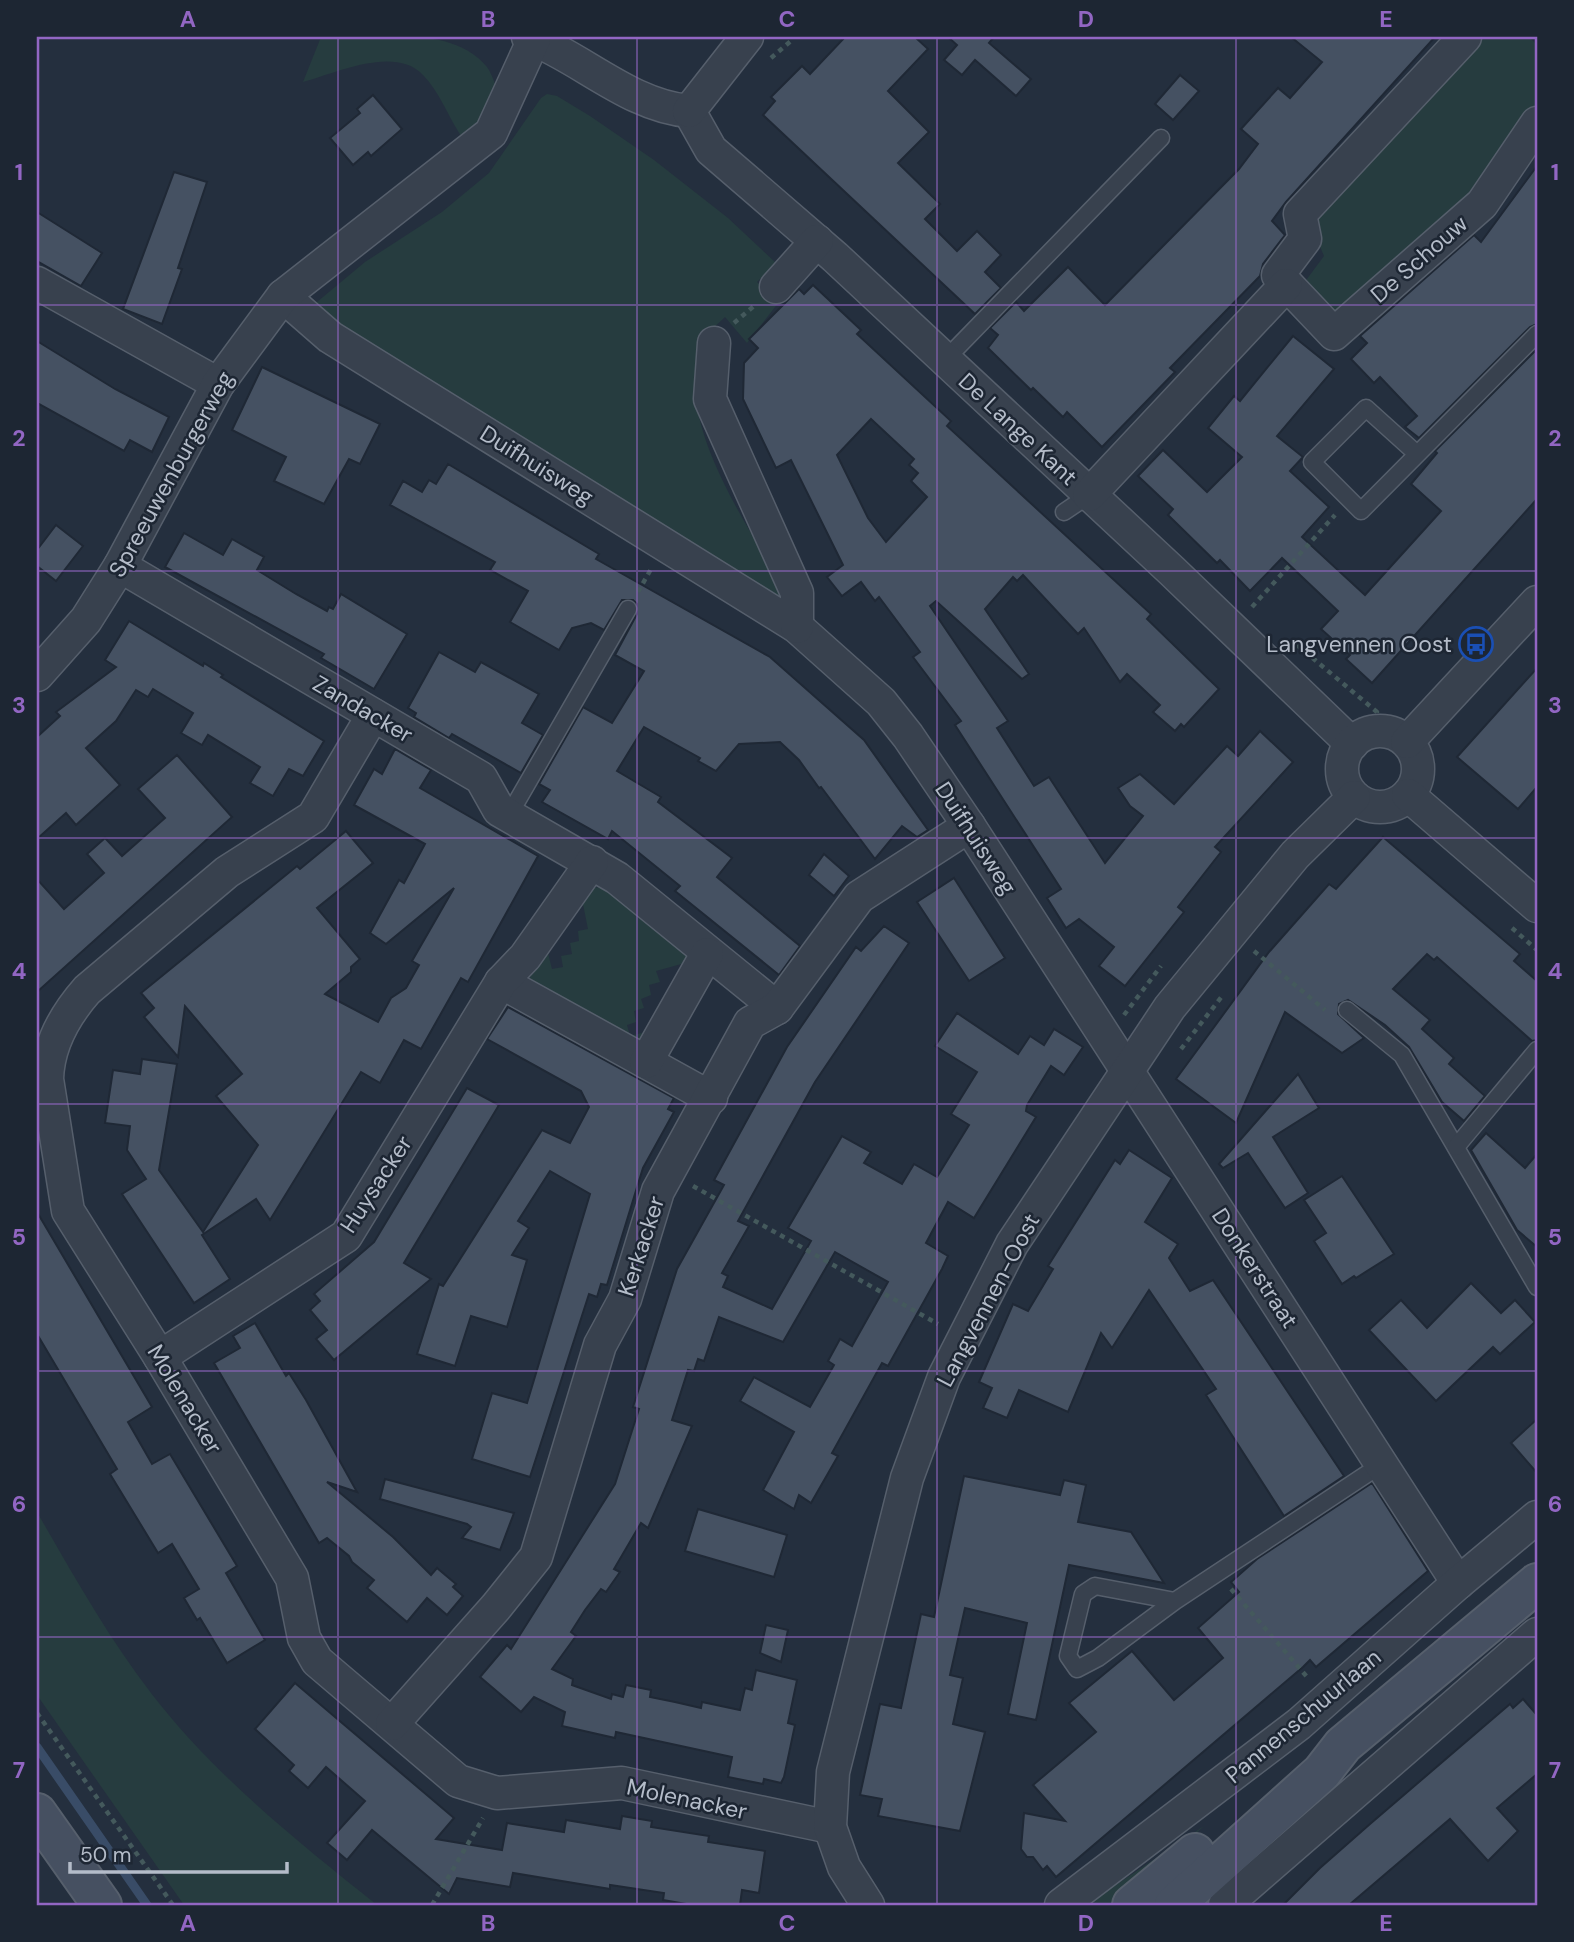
<svg xmlns="http://www.w3.org/2000/svg" width="1574" height="1942" viewBox="0 0 1574 1942" font-family="'DM Sans',sans-serif">
  <style>
    .green { fill: #263c3f }
    .lines { fill: none; stroke-linecap: round; stroke-linejoin: round }
    .stream { stroke: #394c67; stroke-width: 9 }
    .building { fill: #455162; stroke: #1f2835; stroke-width: 2; fill-rule: evenodd }
    .service-casing { stroke: #565f6c; stroke-width: 19 }
    .minor-casing { stroke: #565f6c; stroke-width: 35 }
    .secondary-casing { stroke: #565f6c; stroke-width: 42 }
    .path { stroke: #44595c; stroke-width: 4.5; stroke-dasharray: 5 5; stroke-linecap: butt }
    .service { stroke: #38414e; stroke-width: 16 }
    .minor { stroke: #38414e; stroke-width: 32 }
    .secondary { stroke: #465061; stroke-width: 38 }
    .grid { fill: none; stroke: #9266c3; stroke-width: 2; stroke-opacity: 0.55 }
    .labels { text-anchor: middle; dominant-baseline: central; stroke-width: 5; stroke-linejoin: round; paint-order: stroke }
    .street-label { font-size: 23px; fill: #b4bcc9; stroke: #1d2633 }
    .poi-label { font-size: 23px; fill: #b4bcc9; stroke: #1d2633; text-anchor: end }
    .neatline { fill: none; stroke: #9266c3; stroke-width: 2.5 }
    .grid-label { font-size: 23px; text-anchor: middle; font-weight: bold; fill: #9266c3 }
  </style>
  <rect width="100%" height="100%" fill="#242f3e"/>
  <!-- green -->
  <g class="green">
    <path d="M321,37C371,37 453,24 487,67C492,74 495,84 498,92L481,119L461,136C449,118 439,91 423,75C395,45 336,73 303,82Z"/>
    <polygon points="1478,37 1529,37 1537,45 1537,110 1472,201 1333,326 1298,291 1324,256 1309,221"/>
    <path d="M547,94L557,96L590,116L654,160L728,218L776,263L757,282L779,302L747,343L725,317C718,324 707,332 703,341C671,417 743,515 778,581L782,594L780,597L757,591L305,312L365,262L442,212L489,173L541,98Z"/>
    <polygon points="607,886 689,955 685,963 656,971 660,982 649,985 651,995 641,999 644,1008 634,1011 636,1022 627,1025 630,1036 649,1031 640,1044 530,980 531,969 547,949 552,969 563,967 561,956 572,954 570,943 579,941 578,931 588,929 582,899 594,888"/>
    <path d="M37,1512C72,1573 108,1637 151,1693C214,1775 297,1841 377,1905H184L37,1695Z"/>
    <polygon points="1204,1826 1116,1905 1086,1905"/>
  </g>
  <g class="lines">
    <!-- stream -->
    <polyline class="stream" points="37,1747 147,1905"/>
  </g>
  <!-- building -->
  <g class="building">
    <polygon points="845,37 915,37 928,49 888,91 929,132 898,163 940,204 925,219 957,251 977,231 1001,255 985,272 1001,288 975,314 763,115 775,101 771,97 802,66 810,74"/>
    <polygon points="948,37 994,37 989,43 1031,79 1016,96 975,60 962,75 944,60 957,45"/>
    <polygon points="1291,37 1435,37 1286,202 1272,221 1285,235 1263,264 1260,276 1170,368 1175,372 1102,447 1067,412 1063,417 1033,388 1031,390 988,348 998,335 990,328 1016,302 1024,311 1068,267 1105,305 1239,169 1258,144 1241,129 1278,88 1290,98 1322,62"/>
    <polygon points="1180,75 1199,91 1173,120 1155,104"/>
    <polygon points="373,95 402,129 371,156 368,152 353,165 330,138 360,113 357,109"/>
    <polygon points="1537,166 1537,324 1530,327 1419,438 1405,427 1417,416 1380,377 1374,383 1351,359 1367,343 1360,336 1474,235 1481,242"/>
    <polygon points="174,172 207,182 178,268 182,269 162,324 123,309"/>
    <polygon points="37,212 102,253 81,286 37,261"/>
    <path d="M813,285L861,330L857,334L951,421L947,426L1151,614L1147,619L1219,689L1184,727L1181,724L1175,731L1153,712L1160,705L1127,674L1120,682L1084,628L1078,634L1023,575L1017,581L1013,577L985,609L1029,674L1022,679L936,601L930,606L1008,721L997,728L1034,786L1049,777L1105,863L1143,816L1130,806L1118,788L1140,774L1174,804L1227,746L1238,756L1260,731L1293,762L1215,847L1221,852L1178,907L1184,912L1125,986L1099,966L1114,947L1079,919L1066,928L1047,898L1061,889L955,725L961,721L913,657L920,652L879,597L875,601L861,582L842,596L827,577L843,565L791,460L776,468L743,399L744,363L758,348L749,339L799,289L804,294ZM871,419L914,459L909,465L918,473L911,481L927,497L886,542L868,518L837,455Z"/>
    <polygon points="1293,336 1334,369 1277,436 1303,457 1290,471 1329,507 1302,537 1365,595 1441,511 1411,484 1437,453 1435,451 1537,349 1537,499 1372,683 1346,659 1350,655 1321,629 1338,611 1282,558 1250,591 1220,560 1217,563 1168,515 1173,509 1138,476 1163,450 1207,492 1242,457 1208,428 1234,396 1240,401"/>
    <polygon points="37,341 115,389 169,417 152,452 130,440 124,451 37,403"/>
    <polygon points="262,367 380,424 360,464 349,459 324,504 274,481 286,457 232,430"/>
    <polygon points="448,464 599,554 596,559 770,657 864,740 928,830 917,837 902,826 875,859 821,787 819,788 799,760 780,742 739,744 716,771 698,761 700,758 644,727 617,771 661,797 658,802 732,858 717,877 800,946 779,975 675,891 680,886 612,831 608,839 542,802 550,790 539,784 583,707 612,723 644,671 615,655 637,614 637,604 633,600 622,600 604,630 591,623 572,628 559,650 510,622 528,591 490,570 495,562 390,505 403,481 422,492 429,480 436,484"/>
    <polygon points="56,525 83,546 56,581 37,566 37,550"/>
    <polygon points="184,533 223,555 232,539 264,557 257,570 296,594 327,611 329,607 333,609 341,594 407,634 374,689 321,658 324,654 165,567"/>
    <polygon points="129,621 203,666 204,663 223,675 221,677 324,741 303,776 289,769 273,796 250,783 260,767 208,735 202,745 181,733 193,713 153,689 148,697 136,690 116,721 86,748 120,785 76,825 66,813 37,839 37,737 60,716 56,712 116,667 105,660"/>
    <polygon points="439,652 475,672 481,662 539,694 522,723 543,735 521,773 452,734 449,738 414,717 416,713 408,708"/>
    <polygon points="1537,668 1537,787 1518,809 1457,757"/>
    <polygon points="395,749 431,770 420,788 538,856 468,982 461,978 421,1049 404,1040 380,1083 361,1072 270,1220 256,1199 202,1235 230,1279 194,1303 122,1194 146,1179 127,1150 130,1126 105,1123 113,1070 140,1074 142,1059 177,1064 159,1170 203,1232 258,1145 216,1096 242,1074 185,1006 178,1057 144,1017 154,1008 141,993 297,866 300,869 346,831 373,863 317,908 360,959 351,967 351,972 325,994 378,1022 391,998 406,988 419,965 412,961 454,888 386,944 370,933 399,880 404,883 425,844 354,805 374,769 382,774"/>
    <polygon points="177,755 232,817 37,992 37,879 64,909 104,873 87,854 105,838 122,856 165,818 138,789"/>
    <polygon points="1383,837 1520,954 1514,961 1537,981 1537,1040 1532,1041 1437,957 1434,960 1427,954 1393,989 1430,1020 1422,1029 1454,1058 1449,1064 1485,1096 1464,1121 1442,1102 1409,1047 1385,1025 1348,1000 1339,1004 1338,1014 1364,1038 1342,1053 1285,1012 1236,1123 1176,1079 1269,952 1329,884 1336,889"/>
    <polygon points="824,854 849,876 834,896 809,875"/>
    <polygon points="954,878 1005,958 969,981 917,902"/>
    <polygon points="884,926 909,943 815,1082 738,1221 749,1226 722,1273 728,1276 723,1287 772,1309 811,1241 788,1228 842,1136 871,1152 864,1163 902,1184 914,1164 937,1177 969,1125 951,1114 977,1072 935,1046 957,1013 1018,1054 1030,1036 1044,1045 1054,1029 1083,1047 1064,1075 1051,1066 1027,1105 1026,1111 1036,1117 974,1218 948,1202 926,1243 948,1256 942,1269 888,1366 882,1363 832,1453 838,1456 811,1503 799,1495 794,1509 763,1490 794,1432 740,1401 754,1377 810,1407 834,1365 828,1361 840,1339 852,1346 888,1282 835,1252 783,1342 719,1317 704,1361 698,1359 694,1371 688,1370 672,1420 692,1426 648,1528 641,1523 614,1569 620,1572 606,1592 601,1589 585,1610 571,1632 576,1636 552,1669 573,1679 572,1685 611,1699 612,1694 623,1697 626,1685 651,1690 650,1697 675,1702 701,1708 702,1702 740,1710 745,1688 752,1690 756,1670 797,1680 788,1723 795,1725 784,1777 781,1783 764,1779 763,1784 728,1777 732,1757 616,1732 615,1738 562,1726 565,1712 534,1697 521,1712 480,1677 507,1645 511,1649 615,1484 639,1409 633,1407 677,1269 724,1185 714,1180 787,1047 856,947 861,951"/>
    <polygon points="508,1007 674,1098 668,1109 674,1112 643,1168 607,1285 601,1284 597,1297 589,1294 530,1477 472,1459 492,1393 527,1403 590,1194 550,1171 518,1221 529,1228 512,1255 527,1260 507,1327 471,1316 455,1366 417,1354 439,1284 443,1286 542,1130 570,1143 589,1107 581,1091 487,1039"/>
    <polygon points="1298,1074 1319,1108 1273,1137 1308,1193 1285,1208 1248,1153 1223,1168 1219,1164"/>
    <polygon points="467,1088 499,1105 404,1263 431,1279 334,1360 316,1339 327,1330 310,1310 320,1301 314,1294 374,1242"/>
    <polygon points="1486,1133 1525,1168 1537,1154 1537,1247 1517,1230 1471,1150"/>
    <polygon points="1129,1150 1172,1178 1145,1222 1178,1244 1169,1258 1190,1291 1213,1280 1344,1476 1284,1516 1206,1395 1216,1389 1149,1290 1112,1348 1101,1333 1068,1412 1019,1390 1007,1418 983,1408 992,1388 979,1382 1013,1304 1028,1311 1053,1269 1048,1266 1115,1160 1120,1164"/>
    <polygon points="1342,1176 1394,1254 1356,1278 1354,1276 1342,1284 1314,1241 1326,1233 1304,1200"/>
    <polygon points="37,1212 152,1407 128,1422 152,1464 170,1454 237,1566 226,1573 265,1640 227,1663 200,1618 197,1620 184,1598 199,1589 172,1544 158,1553 110,1474 117,1469 37,1334"/>
    <polygon points="1471,1283 1501,1313 1515,1300 1535,1322 1500,1354 1493,1347 1436,1401 1369,1330 1401,1300 1427,1328"/>
    <polygon points="255,1323 286,1376 289,1373 306,1400 357,1492 327,1482 393,1537 431,1575 437,1568 456,1584 453,1587 463,1596 447,1615 427,1598 407,1622 367,1588 374,1580 352,1562 349,1556 327,1538 319,1543 214,1363 240,1348 233,1336"/>
    <polygon points="1537,1419 1537,1473 1511,1443"/>
    <polygon points="964,1476 1060,1495 1064,1480 1086,1485 1078,1522 1131,1532 1164,1583 1069,1565 1036,1720 1008,1714 1027,1623 965,1608 950,1675 963,1678 953,1724 985,1732 960,1831 878,1816 882,1799 860,1795 880,1704 901,1708 921,1614 934,1617"/>
    <polygon points="385,1479 514,1513 500,1550 462,1538 471,1527 467,1524 380,1499"/>
    <polygon points="1372,1483 1428,1571 1316,1667 1310,1660 1303,1667 1056,1877 1047,1866 1043,1870 1033,1857 1027,1857 1021,1849 1024,1813 1065,1821 1033,1785 1096,1732 1069,1703 1132,1651 1174,1700 1223,1658 1198,1628 1239,1592 1231,1582 1257,1559"/>
    <polygon points="698,1509 787,1535 774,1577 685,1551"/>
    <polygon points="766,1625 788,1630 781,1662 760,1653"/>
    <polygon points="295,1683 454,1818 436,1839 502,1850 507,1823 564,1832 566,1820 620,1829 622,1816 652,1821 651,1827 709,1836 708,1842 765,1851 759,1893 742,1890 740,1905 692,1905 663,1900 664,1893 610,1885 610,1889 513,1873 510,1887 457,1878 449,1894 372,1830 347,1860 327,1843 365,1801 326,1767 308,1788 289,1771 294,1765 255,1729"/>
    <polygon points="1523,1699 1537,1715 1537,1774 1497,1808 1518,1831 1488,1861 1450,1819 1349,1905 1283,1905 1320,1868 1370,1824 1510,1704 1513,1708"/>
  </g>
  <g class="lines">
    <!-- service casing -->
    <g class="service-casing">
      <g id="service">
        <polyline points="944,361 1161,138"/>
        <polyline points="1417,454 1366,408 1312,462 1361,511 1537,334"/>
        <polyline points="1064,512 1089,495"/>
        <polyline points="509,815 628,609"/>
        <polyline points="1347,1010 1402,1055 1537,1287"/>
        <polyline points="1456,1147 1537,1050"/>
        <polyline points="1175,1601 1095,1586 1083,1594 1068,1656 1077,1669 1098,1658 1175,1601 1382,1464"/>
      </g>
    </g>
    <!-- minor casing -->
    <g class="minor-casing">
      <g id="minor">
        <path d="M528,37C582,58 630,106 689,111"/>
        <polyline points="1465,37 1300,214 1305,239 1278,275 1334,334 1482,204 1537,123"/>
        <polyline points="689,111 711,150 835,257 1172,571 1352,744"/>
        <polyline points="689,111 747,37"/>
        <polyline points="37,283 218,384"/>
        <polyline points="776,287 817,241"/>
        <polyline points="283,296 330,337 797,627 881,702 908,736 969,826 1458,1583"/>
        <polyline points="714,343 710,399 797,593 797,627"/>
        <polyline points="1089,495 1286,285"/>
        <polyline points="120,566 481,778 499,810 617,878 777,1008"/>
        <polyline points="37,675 86,620 120,566 218,384 283,296 491,133 534,39"/>
        <path d="M373,715L313,817L227,872L87,990C65,1015 48,1045 47,1079L68,1211L160,1357L292,1578L304,1638L317,1661L458,1781L497,1793L622,1783L830,1827"/>
        <circle cx="1380" cy="769" r="38"/>
        <polyline points="1407,742 1537,602"/>
        <polyline points="1408,795 1537,906"/>
        <polyline points="501,982 711,1098"/>
        <polyline points="646,1062 707,954"/>
        <polyline points="160,1357 346,1236 501,982 525,957 592,862"/>
        <polyline points="392,1724 496,1607 536,1557 600,1345 625,1299 658,1191 750,1023 777,1008 859,897 969,826"/>
        <polyline points="868,1905 844,1867 830,1827 833,1772 907,1478 944,1377 1012,1244 1170,1007 1295,855 1354,797"/>
        <polyline points="1061,1905 1299,1724 1458,1583 1537,1517"/>
        <polyline points="1225,1905 1537,1634"/>
      </g>
    </g>
    <!-- secondary casing -->
    <g class="secondary-casing">
      <g id="secondary">
        <polyline points="37,1813 102,1905"/>
        <polyline points="1132,1905 1195,1853"/>
        <polyline points="1174,1905 1322,1772 1343,1745 1537,1583"/>
      </g>
    </g>
    <!-- path -->
    <g class="path">
      <polyline points="771,58 792,40"/>
      <polyline points="734,323 754,306"/>
      <polyline points="638,592 651,569"/>
      <polyline points="1252,607 1335,515"/>
      <polyline points="1297,645 1377,712 1374,724"/>
      <polyline points="1512,928 1537,950"/>
      <polyline points="1254,951 1325,1010"/>
      <polyline points="1124,1015 1161,966"/>
      <polyline points="1181,1049 1223,995"/>
      <polyline points="693,1186 938,1324"/>
      <polyline points="1231,1589 1308,1678"/>
      <polyline points="37,1713 173,1905"/>
      <polyline points="432,1905 483,1818"/>
    </g>
    <!-- service -->
    <use href="#service" class="service"/>
    <!-- minor -->
    <use href="#minor" class="minor"/>
    <!-- secondary -->
    <use href="#secondary" class="secondary"/>
  </g>
  <!-- grid -->
  <path class="grid" d="M338,37V1905M637,37V1905M937,37V1905M1236,37V1905M37,305H1537M37,571H1537M37,838H1537M37,1104H1537M37,1371H1537M37,1637H1537"/>
  <!-- icons -->
  <defs>
    <g id="bus-ring" transform="scale(1.75)"><circle r="9.5" fill="#1d2633" stroke="#1a4fb4" stroke-width="1.5"/><path d="M-5-6H5V4H4V6H2V4H-2V6H-4V4H-5ZM-3.5-4V0h7V-4ZM-3.5 1.2v1.5H-2V1.2ZM2 1.2v1.5H3.5V1.2Z" fill="#1a4fb4"/></g>
  </defs>
  <g fill-rule="evenodd">
    <use href="#bus-ring" x="1476" y="644"/>
  </g>
  <g class="labels">
    <!-- street labels -->
    <g class="street-label">
      <text transform="translate(1419 259) rotate(-41)">De Schouw</text>
      <text transform="translate(1018 429) rotate(43)">De Lange Kant</text>
      <text transform="translate(537 465) rotate(32)">Duifhuisweg</text>
      <text transform="translate(171 474) rotate(-61)">Spreeuwenburgerweg</text>
      <text transform="translate(363 709) rotate(30)">Zandacker</text>
      <text transform="translate(976 838) rotate(57)">Duifhuisweg</text>
      <text transform="translate(376 1184) rotate(-57)">Huysacker</text>
      <text transform="translate(641 1246) rotate(-72)">Kerkacker</text>
      <text transform="translate(1255 1268) rotate(57)">Donkerstraat</text>
      <text transform="translate(988 1300) rotate(-62)">Langvennen-Oost</text>
      <text transform="translate(185 1399) rotate(59)">Molenacker</text>
      <text transform="translate(1303 1716) rotate(-40)">Pannenschuurlaan</text>
      <text transform="translate(687 1799) rotate(12)">Molenacker</text>
    </g>
    <!-- poi labels -->
    <g class="poi-label">
      <text x="1452" y="644">Langvennen Oost</text>
    </g>
  </g>
  <!-- border -->
  <rect width="1574" height="1942" fill="none" stroke="#1d2633" stroke-width="77"/>
  <!-- scale -->
  <path d="M70 1862v10h217v-10" fill="none" stroke="#b4bcc9" stroke-width="3.5"/>
  <text x="80" y="1862" font-size="21" fill="#b4bcc9" stroke="#1d2633" stroke-width="5" paint-order="stroke">50 m</text>
  <rect x="38" y="38" width="1498" height="1866" class="neatline"/>
  <g class="grid-label">
    <text x="188" y="27">A</text>
    <text x="488" y="27">B</text>
    <text x="787" y="27">C</text>
    <text x="1086" y="27">D</text>
    <text x="1386" y="27">E</text>
    <text x="19" y="180">1</text>
    <text x="1555" y="180">1</text>
    <text x="19" y="446">2</text>
    <text x="1555" y="446">2</text>
    <text x="19" y="713">3</text>
    <text x="1555" y="713">3</text>
    <text x="19" y="979">4</text>
    <text x="1555" y="979">4</text>
    <text x="19" y="1245">5</text>
    <text x="1555" y="1245">5</text>
    <text x="19" y="1512">6</text>
    <text x="1555" y="1512">6</text>
    <text x="19" y="1778">7</text>
    <text x="1555" y="1778">7</text>
    <text x="188" y="1931">A</text>
    <text x="488" y="1931">B</text>
    <text x="787" y="1931">C</text>
    <text x="1086" y="1931">D</text>
    <text x="1386" y="1931">E</text>
  </g>
</svg>
